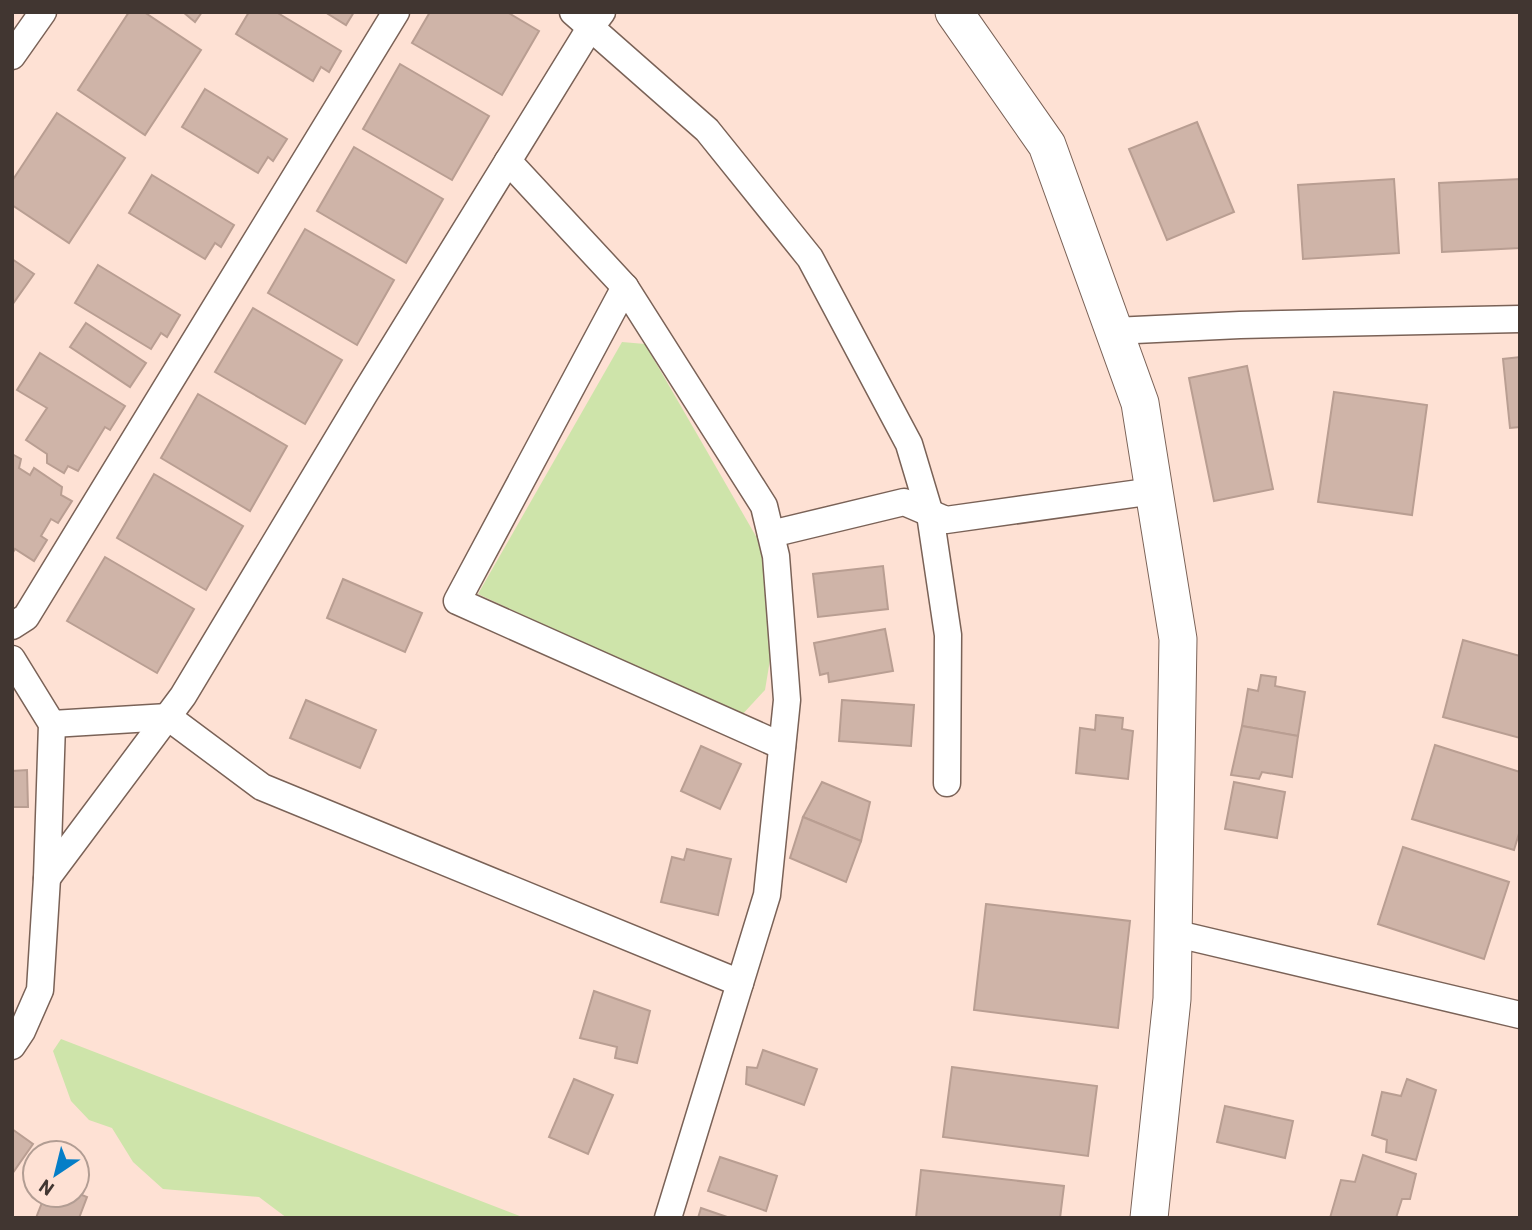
<svg xmlns="http://www.w3.org/2000/svg" width="1532" height="1230" viewBox="0 0 1532 1230" font-family="Barlow,sans-serif">
  <style>
    .green { fill: #cee4aa }
    .building { fill: #cfb4a8; stroke: #b99e92; stroke-width: 2 }
    .lines { fill: none; stroke-linecap: round; stroke-linejoin: round }
    .minor-casing { stroke: #7a6257; stroke-width: 29 }
    .secondary-casing { stroke: #7a6257; stroke-width: 39 }
    .minor { stroke: #fff; stroke-width: 26 }
    .secondary { stroke: #fff; stroke-width: 37 }
  </style>
  <rect width="100%" height="100%" fill="#fee1d4"/>
  <!-- green -->
  <g class="green">
    <polygon points="622,342 645,344 757,538 771,588 772,648 765,690 740,717 478,594"/>
    <polygon points="61,1039 525,1218 287,1218 259,1197 163,1189 133,1162 112,1128 89,1120 71,1101 53,1051"/>
  </g>
  <!-- building -->
  <g class="building">
    <polygon points="129,12 144,12 201,50 145,135 78,90"/>
    <polygon points="183,12 202,12 195,22"/>
    <polygon points="249,12 276,12 341,51 329,72 321,67 313,81 236,34"/>
    <polygon points="325,12 354,12 346,25"/>
    <polygon points="430,12 507,12 539,31 502,95 412,43"/>
    <polygon points="400,64 489,116 452,180 363,129"/>
    <polygon points="205,89 287,139 273,161 268,157 258,173 182,127"/>
    <polygon points="57,113 125,158 69,243 12,205 12,181"/>
    <polygon points="1197,122 1234,212 1167,240 1129,149"/>
    <polygon points="354,147 443,199 406,263 317,211"/>
    <polygon points="152,175 234,225 221,247 215,243 205,259 129,213"/>
    <polygon points="1394,179 1399,253 1303,259 1298,185"/>
    <polygon points="1520,179 1520,248 1442,252 1439,183"/>
    <polygon points="305,229 394,280 357,345 268,293"/>
    <polygon points="12,259 34,274 12,305"/>
    <polygon points="98,265 180,315 167,337 161,333 151,349 75,303"/>
    <polygon points="253,308 342,360 305,424 215,372"/>
    <polygon points="86,323 146,363 130,387 70,347"/>
    <polygon points="40,353 125,406 110,430 105,427 78,471 68,466 64,473 47,463 47,454 26,440 47,408 17,390"/>
    <polygon points="1520,357 1520,427 1510,428 1503,359"/>
    <polygon points="1247,366 1273,489 1214,501 1189,378"/>
    <polygon points="1334,392 1427,405 1412,515 1318,502"/>
    <polygon points="198,394 287,446 250,511 161,458"/>
    <polygon points="12,454 21,459 19,468 30,475 34,468 62,487 61,495 72,501 58,523 51,519 41,536 47,540 34,561 15,549 12,554"/>
    <polygon points="154,474 243,526 206,590 117,538"/>
    <polygon points="105,557 194,609 157,673 67,621"/>
    <polygon points="883,566 888,609 818,617 813,574"/>
    <polygon points="343,579 422,613 405,652 327,618"/>
    <polygon points="885,629 893,671 829,682 828,673 820,675 814,643"/>
    <polygon points="1463,640 1520,656 1520,738 1443,717"/>
    <polygon points="1261,675 1276,677 1275,686 1305,692 1298,736 1242,726 1248,689 1258,691"/>
    <polygon points="306,700 376,730 360,768 290,738"/>
    <polygon points="842,700 914,705 911,746 839,741"/>
    <polygon points="1096,715 1123,718 1122,729 1133,731 1128,779 1076,773 1080,728 1095,730"/>
    <polygon points="1242,726 1298,736 1292,777 1262,772 1259,779 1231,775"/>
    <polygon points="1435,745 1520,772 1520,830 1514,850 1412,819"/>
    <polygon points="701,746 741,764 720,809 681,791"/>
    <polygon points="27,770 28,807 12,807 12,771"/>
    <polygon points="822,782 870,802 861,841 803,817"/>
    <polygon points="1234,782 1285,792 1277,838 1225,829"/>
    <polygon points="803,817 861,841 846,882 790,858"/>
    <polygon points="1403,847 1509,882 1484,959 1378,924"/>
    <polygon points="687,849 731,859 718,915 661,902 672,857 684,860"/>
    <polygon points="986,904 1130,921 1118,1028 974,1010"/>
    <polygon points="594,991 650,1011 637,1063 615,1058 617,1047 580,1038"/>
    <polygon points="763,1050 817,1069 804,1105 746,1084 747,1067 757,1068"/>
    <polygon points="952,1067 1097,1086 1088,1156 943,1137"/>
    <polygon points="574,1079 613,1095 588,1154 549,1137"/>
    <polygon points="1407,1079 1436,1090 1416,1160 1386,1152 1387,1140 1372,1135 1382,1092 1401,1096"/>
    <polygon points="1225,1106 1293,1121 1285,1158 1217,1142"/>
    <polygon points="12,1129 33,1144 12,1174"/>
    <polygon points="1363,1155 1416,1174 1410,1199 1402,1199 1396,1218 1330,1218 1341,1180 1355,1182"/>
    <polygon points="720,1157 777,1176 766,1211 708,1191"/>
    <polygon points="921,1170 1064,1186 1060,1218 916,1218"/>
    <polygon points="77,1193 87,1197 79,1218 36,1218 45,1195 77,1195"/>
    <polygon points="701,1208 730,1218 698,1218"/>
  </g>
  <g class="lines">
    <!-- minor casing -->
    <g class="minor-casing">
      <g id="minor">
        <polyline points="573,12 707,130 810,258 909,444 930,514 948,635 947,783"/>
        <polyline points="12,56 43,12"/>
        <polyline points="508,161 625,287 764,506 776,556 787,700 767,895 668,1218"/>
        <polyline points="625,287 457,601 782,746"/>
        <polyline points="1114,331 1240,325 1520,319"/>
        <polyline points="771,534 904,502 946,520 1154,491"/>
        <polyline points="12,626 26,617 396,12"/>
        <polyline points="12,659 52,724 47,878 40,990 22,1031 12,1046"/>
        <polyline points="52,724 168,717 262,787 740,983"/>
        <polyline points="47,878 183,696 365,393 590,28 602,12"/>
        <polyline points="1173,933 1520,1015"/>
      </g>
    </g>
    <!-- secondary casing -->
    <g class="secondary-casing">
      <polyline id="secondary" points="954,12 1047,145 1140,403 1154,491 1178,639 1172,999 1149,1218"/>
    </g>
    <!-- minor -->
    <use href="#minor" class="minor"/>
    <!-- secondary -->
    <use href="#secondary" class="secondary"/>
  </g>
  <!-- border -->
  <rect width="1532" height="1230" fill="none" stroke="#413631" stroke-width="28"/>
  <!-- north arrow -->
  <g transform="translate(56 1174) rotate(215)"><circle r="33" fill="#fee1d4" stroke="#b29d93" stroke-width="2"/>
  <path d="M0-5L12 26L0 18L-12 26Z" fill="#057ec7"/>
  <text y="-10" font-size="19" font-weight="bold" text-anchor="middle" fill="#413631">N</text>
  </g>
</svg>
